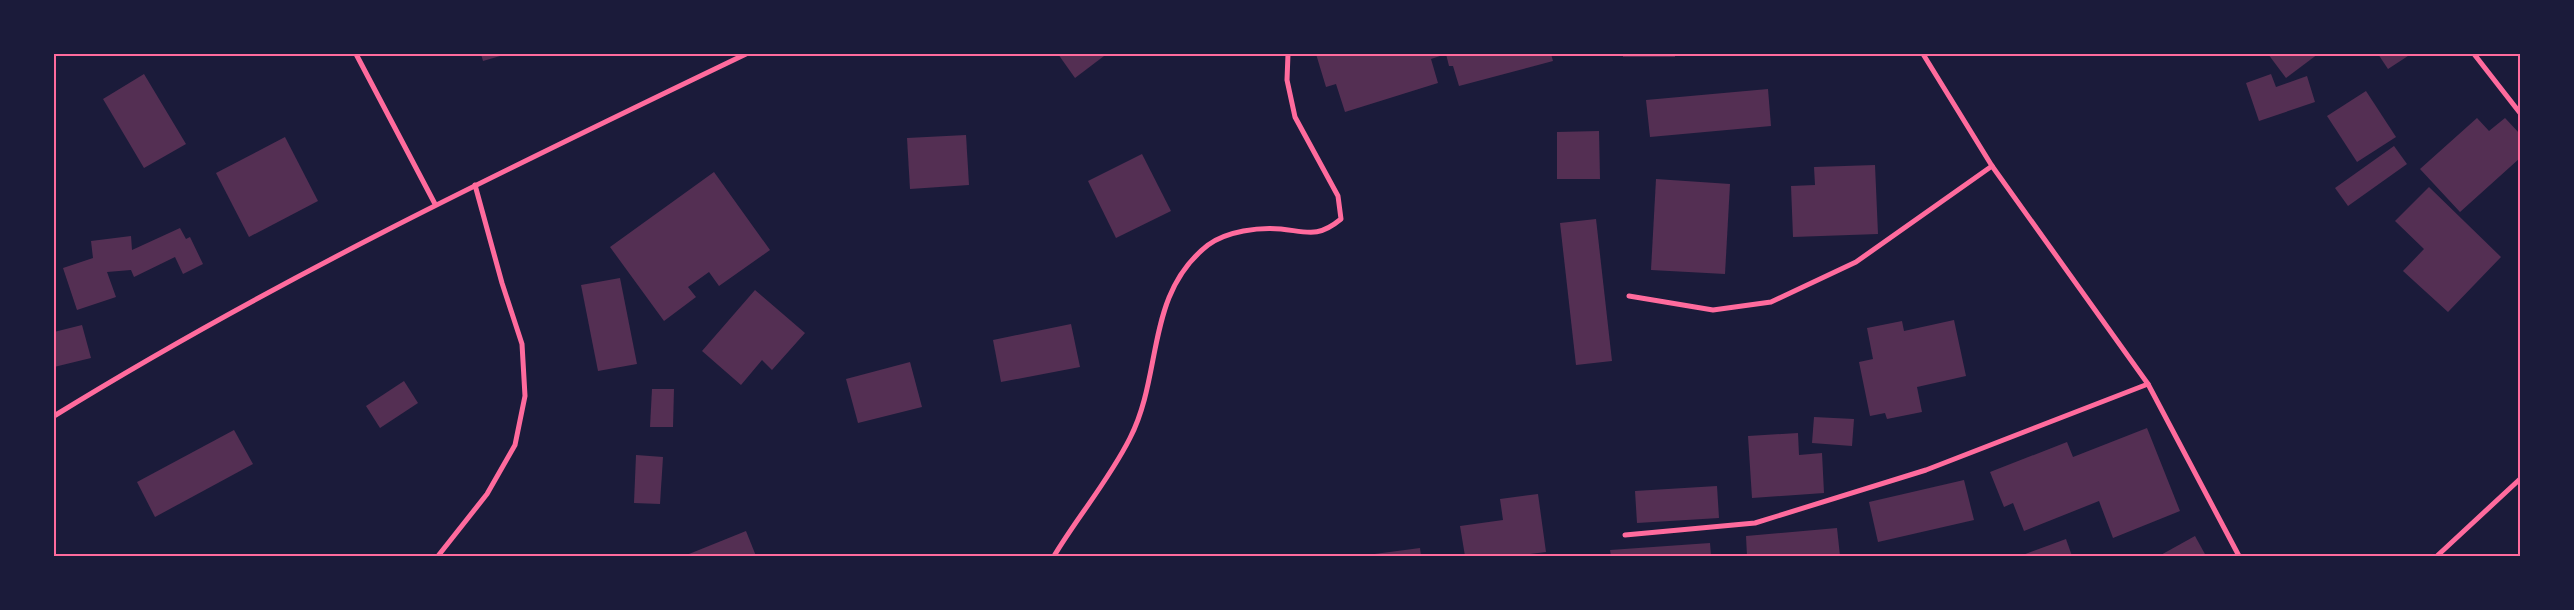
<svg xmlns="http://www.w3.org/2000/svg" width="2574" height="610" viewBox="0 0 2574 610" font-family="'PT Sans Narrow',sans-serif">
  <style>
    .building { fill: #542f53 }
    .lines { fill: none; stroke-linecap: round; stroke-linejoin: round }
    .minor { stroke: #ff6b9d; stroke-width: 5 }
    .neatline { fill: none; stroke: #ff6b9d; stroke-width: 2 }
  </style>
  <rect width="100%" height="100%" fill="#1b1b3a"/>
  <!-- building -->
  <g class="building">
    <polygon points="481,54 507,54 483,61"/>
    <polygon points="1058,54 1103,54 1104,56 1075,78"/>
    <polygon points="1316,54 1439,54 1440,56 1431,59 1438,83 1345,112 1336,84 1326,87"/>
    <polygon points="1446,54 1551,54 1553,61 1459,86 1453,66 1449,66"/>
    <rect x="1623" y="54" width="52" height="3"/>
    <polygon points="2268,54 2318,54 2286,78"/>
    <polygon points="2378,54 2411,54 2388,69"/>
    <polygon points="144,74 186,144 144,168 103,99"/>
    <polygon points="2271,74 2276,87 2307,76 2315,102 2259,121 2246,83"/>
    <polygon points="1768,89 1771,126 1650,137 1646,100"/>
    <polygon points="2366,91 2396,137 2357,162 2327,116"/>
    <polygon points="2477,118 2489,131 2505,118 2520,134 2520,158 2460,212 2420,169"/>
    <polygon points="1599,131 1600,179 1557,179 1557,132"/>
    <polygon points="966,135 969,185 910,189 907,138"/>
    <polygon points="285,137 318,201 249,237 216,173"/>
    <polygon points="2394,146 2407,164 2348,206 2335,188"/>
    <polygon points="1142,154 1171,211 1116,238 1088,181"/>
    <polygon points="1875,165 1878,234 1793,237 1791,186 1815,185 1814,167"/>
    <polygon points="714,172 770,250 719,286 709,272 688,287 696,297 664,321 610,247"/>
    <polygon points="1656,179 1730,184 1725,274 1651,270"/>
    <polygon points="2429,187 2501,257 2448,312 2403,271 2424,249 2395,221"/>
    <polygon points="1596,219 1612,361 1576,365 1560,223"/>
    <polygon points="180,228 186,239 190,237 203,264 183,274 175,257 134,277 131,270 107,272 116,297 77,310 63,268 93,258 91,241 131,236 132,250"/>
    <polygon points="620,278 637,364 598,371 581,285"/>
    <polygon points="755,290 805,333 772,370 762,360 741,385 702,351"/>
    <polygon points="1954,320 1966,376 1917,387 1922,412 1887,419 1885,413 1870,416 1859,362 1873,359 1867,328 1902,321 1904,331"/>
    <polygon points="1071,324 1080,367 1001,382 993,340"/>
    <polygon points="82,325 91,358 54,367 54,332"/>
    <polygon points="910,362 922,407 858,423 846,379"/>
    <polygon points="404,381 418,403 380,428 366,406"/>
    <polygon points="652,389 674,389 673,427 650,427"/>
    <polygon points="1814,417 1854,419 1852,446 1812,443"/>
    <polygon points="2147,428 2180,511 2113,538 2099,501 2024,531 2013,503 2004,507 1990,472 2067,442 2073,457"/>
    <polygon points="234,430 253,464 155,517 137,482"/>
    <polygon points="1798,433 1799,455 1822,453 1824,493 1752,498 1748,436"/>
    <polygon points="636,455 663,457 660,504 634,503"/>
    <polygon points="1964,480 1974,520 1878,542 1869,502"/>
    <polygon points="1717,486 1719,518 1637,523 1635,491"/>
    <polygon points="1538,494 1546,552 1513,556 1465,556 1460,526 1503,520 1500,499"/>
    <polygon points="1837,528 1840,556 1747,556 1746,536"/>
    <polygon points="746,531 756,556 684,556"/>
    <polygon points="2195,536 2206,556 2159,556"/>
    <polygon points="2066,539 2072,556 2020,556"/>
    <polygon points="1710,543 1711,556 1611,556 1610,550"/>
    <polygon points="1420,548 1421,556 1367,556 1367,555"/>
  </g>
  <g class="lines">
    <!-- minor -->
    <g class="minor">
      <polyline points="356,54 435,204"/>
      <polyline points="1923,54 1992,166 2148,384 2239,556"/>
      <polyline points="2474,54 2520,113"/>
      <polyline points="1629,296 1713,310 1771,302 1856,262 1992,166"/>
      <path d="M54,416C276,279 511,167 746,54"/>
      <polyline points="1625,535 1755,523 1926,470 2148,384"/>
      <polyline points="438,556 487,494 515,445 525,396 522,344 502,283 475,185"/>
      <path d="M1054,556C1078,516 1109,480 1130,438C1163,374 1145,294 1208,245C1227,231 1259,227 1281,229C1308,232 1318,238 1341,219L1338,196L1295,117L1287,80L1288,54"/>
      <polyline points="2437,556 2520,479"/>
    </g>
  </g>
  <!-- border -->
  <rect width="2574" height="610" fill="none" stroke="#1b1b3a" stroke-width="110"/>
  <rect x="55" y="55" width="2464" height="500" class="neatline"/>
</svg>
